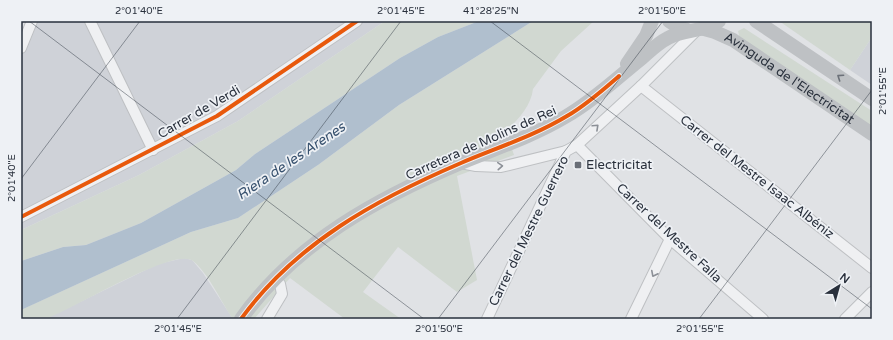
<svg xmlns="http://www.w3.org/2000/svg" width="893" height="340" viewBox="0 0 893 340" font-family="'Varela Round',sans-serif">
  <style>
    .built { fill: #cfd2d8 }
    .green { fill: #d1d8d1 }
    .water { fill: #b0bfce }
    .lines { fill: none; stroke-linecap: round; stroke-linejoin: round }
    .street-casing { stroke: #bec0c3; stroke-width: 12 }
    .street { stroke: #eff0f2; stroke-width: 10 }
    .secondary { stroke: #bec1c4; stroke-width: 14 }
    .cycleway-casing { stroke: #eef1f5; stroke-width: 6 }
    .cycleway { stroke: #e8590c; stroke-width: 4 }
    .oneway { stroke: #6c7179 }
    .oneway2 { stroke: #8c9097 }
    .ticks { fill: none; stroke: #29303c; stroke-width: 1; stroke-opacity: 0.45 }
    .poi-dot { fill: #696e77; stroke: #eef1f5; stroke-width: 1.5 }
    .labels { text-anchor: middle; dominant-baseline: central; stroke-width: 3.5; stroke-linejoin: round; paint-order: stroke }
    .street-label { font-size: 13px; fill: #29303c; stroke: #eef1f5 }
    .poi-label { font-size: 13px; fill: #29303c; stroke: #eef1f5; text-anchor: start }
    .water-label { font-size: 14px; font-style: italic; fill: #36506d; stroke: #eef1f5 }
    .neatline { fill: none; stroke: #29303c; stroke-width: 1.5 }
    .ticks-label { font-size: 10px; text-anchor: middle; fill: #29303c }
  </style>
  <rect width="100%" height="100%" fill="#e0e2e5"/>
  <!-- built -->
  <g class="built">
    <polygon points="32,21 385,21 238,121 139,175 21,230 21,48"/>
    <polygon points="872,37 872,85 850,70"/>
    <polygon points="184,258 192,260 203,273 233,319 45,319 158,264"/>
  </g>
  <!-- green -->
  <g class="green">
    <polygon points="385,21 479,21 438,37 400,58 255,154 236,170 141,223 86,245 63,247 21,261 21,230 139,175 238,121"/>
    <path d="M533,21H594L561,51L533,89C531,106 518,120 506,131L514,155L457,176L477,280L457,292L398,247L363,292L401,319H345L290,278L254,319H233C221,302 209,274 193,261C174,246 71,311 45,319C38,321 28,319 21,319V310L36,303L191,232L238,218L318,165L399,105Z"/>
    <polygon points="779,21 872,21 872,37 850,70"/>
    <polygon points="744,28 872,111 872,127 740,40 738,31"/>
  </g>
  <!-- water -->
  <polygon class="water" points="479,21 533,21 399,105 318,165 238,218 191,232 21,310 21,261 63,247 86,245 141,223 236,170 255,154 400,58 438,37"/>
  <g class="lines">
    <!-- street casing -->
    <g class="street-casing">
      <g id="street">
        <polyline points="90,21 153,150"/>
        <polyline points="21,48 32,21"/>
        <polyline points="641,86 872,268"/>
        <polyline points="577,145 670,239 763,319"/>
        <polyline points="461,163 476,166 501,167 566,151"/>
        <polyline points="21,217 217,116 357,21"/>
        <polyline points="267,319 282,294 280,284 275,278"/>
        <polyline points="487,319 566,151 577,145 641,86 697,30"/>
        <polyline points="631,319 670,239"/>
        <polyline points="845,319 872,292"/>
      </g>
    </g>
    <!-- street -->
    <use href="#street" class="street"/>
    <!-- secondary -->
    <g class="secondary">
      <polyline points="669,21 678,27 687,30"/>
      <polyline points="756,21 872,99"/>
      <path id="s1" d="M704,29L715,32L733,40L872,134"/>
      <polyline points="627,64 646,36 652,21"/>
      <path d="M241,319C296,242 378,198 463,162C497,148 533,136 565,117C593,101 617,78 642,58C650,51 658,43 668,38C685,28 703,33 719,21"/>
    </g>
    <!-- cycleway casing -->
    <g class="cycleway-casing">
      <g id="cycleway">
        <polyline points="21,217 217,116 357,21"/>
        <path d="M241,319C296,243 377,199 461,163C496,148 534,136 567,116C586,105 603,90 619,76"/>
      </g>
    </g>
    <!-- cycleway -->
    <use href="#cycleway" class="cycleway"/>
  </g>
  <!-- one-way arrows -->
  <defs><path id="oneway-chevron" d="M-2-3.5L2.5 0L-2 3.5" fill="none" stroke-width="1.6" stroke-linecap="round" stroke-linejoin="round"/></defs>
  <use class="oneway" href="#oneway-chevron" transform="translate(840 77) rotate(-146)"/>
  <g class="oneway2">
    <use href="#oneway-chevron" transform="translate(596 127) rotate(-43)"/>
    <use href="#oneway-chevron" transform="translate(500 166) rotate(-4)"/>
    <use href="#oneway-chevron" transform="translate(654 274) rotate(117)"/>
  </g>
  <!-- ticks -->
  <path class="ticks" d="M29,21L424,319M490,21L872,309M21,179L140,21M177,319L401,21M438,319L663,21M699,319L872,90"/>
  <!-- markers -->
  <rect class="poi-dot" x="574" y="161" width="8" height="8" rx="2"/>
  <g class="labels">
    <!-- street labels -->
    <g class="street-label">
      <text stroke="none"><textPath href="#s1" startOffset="99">Avinguda de l'Electricitat</textPath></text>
      <text transform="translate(199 112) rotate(-30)">Carrer de Verdi</text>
      <text transform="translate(481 143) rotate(-24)">Carretera de Molins de Rei</text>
      <text transform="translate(757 177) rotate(38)">Carrer del Mestre Isaac Albéniz</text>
      <text transform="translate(529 231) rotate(-64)">Carrer del Mestre Guerrero</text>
      <text transform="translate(669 233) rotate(43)">Carrer del Mestre Falla</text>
    </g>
    <!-- poi labels -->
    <g class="poi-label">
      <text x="586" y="165">Electricitat</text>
    </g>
    <!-- water labels -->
    <g class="water-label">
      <text transform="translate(291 161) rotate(-34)">Riera de les Arenes</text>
    </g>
  </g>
  <!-- border -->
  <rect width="893" height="340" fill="none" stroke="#eef1f5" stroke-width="44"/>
  <!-- north arrow -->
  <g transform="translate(839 286) rotate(37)" stroke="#eef1f5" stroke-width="3" paint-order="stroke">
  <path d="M0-3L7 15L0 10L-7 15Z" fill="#29303c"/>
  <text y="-6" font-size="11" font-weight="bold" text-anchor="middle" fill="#29303c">N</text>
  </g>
  <rect x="22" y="22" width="849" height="296" class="neatline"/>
  <g class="ticks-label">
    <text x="139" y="14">2°01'40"E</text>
    <text x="401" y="14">2°01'45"E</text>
    <text x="491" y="14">41°28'25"N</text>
    <text x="662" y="14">2°01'50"E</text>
    <text transform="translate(882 91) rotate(-90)" y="4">2°01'55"E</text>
    <text transform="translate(11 178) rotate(-90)" y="4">2°01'40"E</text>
    <text x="178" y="332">2°01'45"E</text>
    <text x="439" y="332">2°01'50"E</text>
    <text x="700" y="332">2°01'55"E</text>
  </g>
</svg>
